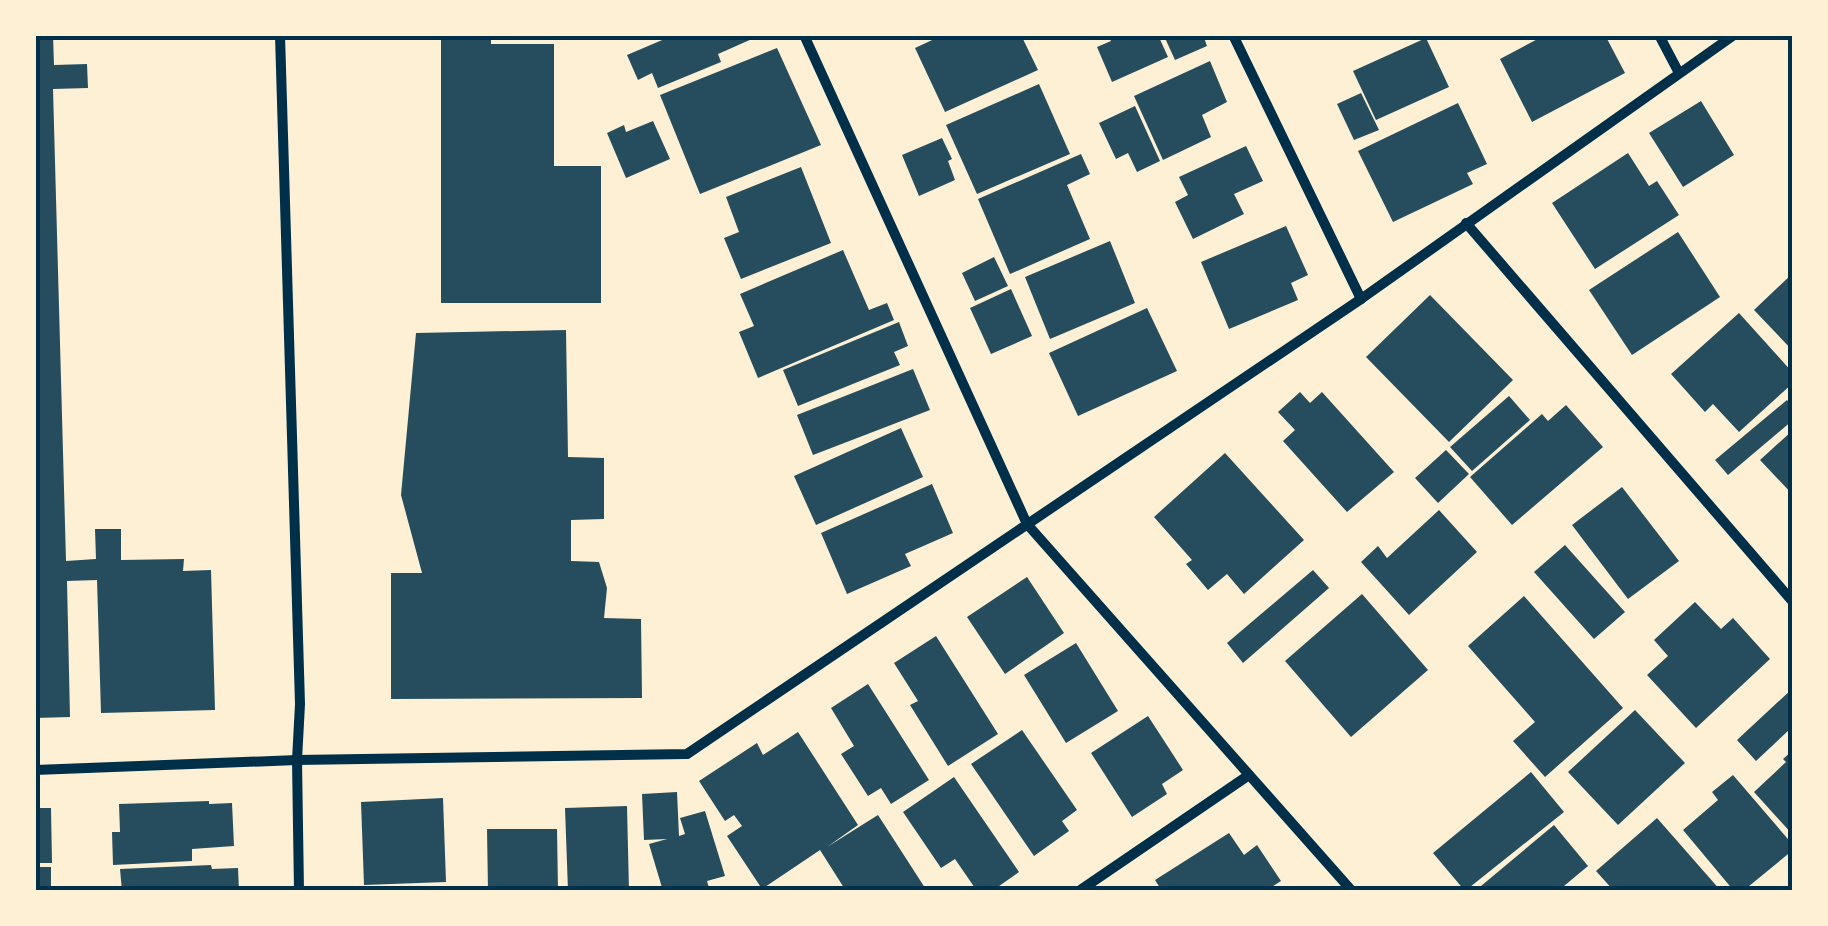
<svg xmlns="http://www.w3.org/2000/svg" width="1828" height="926" viewBox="0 0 1828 926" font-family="Ubuntu,sans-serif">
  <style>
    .building { fill: #264d5e }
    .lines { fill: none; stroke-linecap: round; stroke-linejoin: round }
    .minor { stroke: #003049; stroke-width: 10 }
    .neatline { fill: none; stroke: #003049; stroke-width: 4 }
  </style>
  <rect width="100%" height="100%" fill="#fdf0d5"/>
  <!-- building -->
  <g class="building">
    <polygon points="35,35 53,35 54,65 87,64 88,88 53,89 66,561 96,559 95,529 121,529 121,560 184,559 183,571 211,570 215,710 101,713 97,580 67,581 70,717 35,718"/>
    <polygon points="441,35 491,35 491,44 554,44 554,166 601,166 601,303 441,303"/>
    <polygon points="674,35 761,35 718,54 721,62 658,88 652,73 638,80 627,55"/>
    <polygon points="943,35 1021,35 1038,70 945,112 915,48"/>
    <polygon points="1108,35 1158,35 1168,57 1112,82 1097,47 1111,41"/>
    <polygon points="1172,35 1203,35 1207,46 1175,60 1165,38"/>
    <polygon points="1545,35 1605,35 1625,73 1532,122 1500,59"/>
    <polygon points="1426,38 1449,87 1376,120 1353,71"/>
    <polygon points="777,48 821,145 700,194 660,95"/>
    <polygon points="1210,61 1227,102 1202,115 1211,137 1163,160 1134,96"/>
    <polygon points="1039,84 1070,154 977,194 946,125"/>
    <polygon points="1361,93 1379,130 1354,140 1337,104"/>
    <polygon points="1701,101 1734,155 1683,187 1649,133"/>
    <polygon points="1458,103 1487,164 1467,173 1473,184 1393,222 1358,151"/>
    <polygon points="1135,106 1160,161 1137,172 1128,153 1116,159 1099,123"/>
    <polygon points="653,121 670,159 626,178 607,133 624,125 626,132"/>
    <polygon points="942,138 952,159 948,161 955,180 919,196 902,155"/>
    <polygon points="1246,146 1263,181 1234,194 1244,214 1193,239 1175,202 1188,195 1179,177"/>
    <polygon points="1628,153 1649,186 1657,181 1679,215 1595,269 1552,203"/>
    <polygon points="1081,154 1090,174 1067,185 1090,239 1010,274 978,199"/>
    <polygon points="801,167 831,243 741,279 724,238 739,232 726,197"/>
    <polygon points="1286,226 1308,275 1291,283 1298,300 1229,329 1201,262"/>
    <polygon points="1678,232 1720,297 1632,355 1589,290"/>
    <polygon points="1110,241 1135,303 1050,339 1025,277"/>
    <polygon points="843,250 869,310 887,303 894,320 758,378 739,332 754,326 740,294"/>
    <polygon points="994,257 1008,286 975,301 962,273"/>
    <polygon points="1793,273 1793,351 1754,310"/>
    <polygon points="1011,289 1032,336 991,354 970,308"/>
    <polygon points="1430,295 1513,380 1449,442 1366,357"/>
    <polygon points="1147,308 1177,371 1078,416 1049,353"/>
    <polygon points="1739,313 1793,373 1793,383 1739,432 1713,404 1705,412 1671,374"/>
    <polygon points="899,322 908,346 894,352 900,365 798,406 783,370"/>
    <polygon points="566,330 568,457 604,458 604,519 571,520 571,561 599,562 607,588 604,618 641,619 642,698 391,699 391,573 422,573 401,495 416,333"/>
    <polygon points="913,369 930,410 813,455 797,415"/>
    <polygon points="1300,392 1310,403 1322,392 1394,472 1347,512 1283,441 1295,430 1278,412"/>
    <polygon points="1509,396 1530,420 1472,471 1450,447"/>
    <polygon points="1787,400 1793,407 1793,420 1728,475 1715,460"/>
    <polygon points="1566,405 1603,447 1512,525 1470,477 1542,414 1548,421"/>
    <polygon points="901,428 923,477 816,525 794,476"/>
    <polygon points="1793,430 1793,495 1760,460"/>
    <polygon points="1446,450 1469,474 1438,503 1415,478"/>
    <polygon points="1225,453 1304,540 1244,594 1227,574 1208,590 1186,564 1192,560 1154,517"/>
    <polygon points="932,484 953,533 905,554 911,566 847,594 821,533"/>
    <polygon points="1622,487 1679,561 1628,599 1572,525"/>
    <polygon points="1439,510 1477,552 1409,615 1361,562 1378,546 1387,558"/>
    <polygon points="1565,545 1625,612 1594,639 1534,572"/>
    <polygon points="1313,570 1329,588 1243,663 1227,643"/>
    <polygon points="1027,577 1064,633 1005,674 967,617"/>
    <polygon points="1362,594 1428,670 1351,737 1285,661"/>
    <polygon points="1524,596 1623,708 1545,777 1513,741 1535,722 1468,646"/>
    <polygon points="1695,602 1721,629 1733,618 1770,659 1696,728 1647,675 1668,656 1654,640"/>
    <polygon points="936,636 998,734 948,766 910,705 918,701 894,663"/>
    <polygon points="1076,643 1118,711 1066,743 1024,675"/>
    <polygon points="868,684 929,780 891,804 881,788 868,796 841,754 854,746 831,708"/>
    <polygon points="1793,688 1793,735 1789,730 1756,761 1737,740"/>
    <polygon points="1635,710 1685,763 1618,825 1568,772"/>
    <polygon points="1148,716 1183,770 1162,784 1167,794 1132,817 1091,753"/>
    <polygon points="1022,730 1077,810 1062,821 1069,831 1034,856 971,764"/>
    <polygon points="798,732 858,825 827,847 878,815 927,891 846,891 820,850 762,889 727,836 742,826 734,815 725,821 699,781 757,743 763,755"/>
    <polygon points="1793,750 1793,835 1754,792 1786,762 1783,759"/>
    <polygon points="1531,772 1564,812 1465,891 1433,853"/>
    <polygon points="1733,775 1793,845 1793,850 1743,891 1734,891 1683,830 1718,800 1712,792"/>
    <polygon points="954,777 1019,872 992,891 977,891 955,859 941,868 903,812"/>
    <polygon points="677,792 679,836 685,834 680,818 705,811 725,876 707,881 710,891 663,891 649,844 667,839 644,840 642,794"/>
    <polygon points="443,798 446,882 364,885 361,802"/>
    <polygon points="209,801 209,804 232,803 234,846 192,849 192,861 113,865 112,832 120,832 119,804"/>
    <polygon points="627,806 629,891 568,891 565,808"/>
    <polygon points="35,808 51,808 52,863 35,863"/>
    <polygon points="1657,818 1721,891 1614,891 1596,871"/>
    <polygon points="1554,825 1588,866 1558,891 1475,891"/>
    <polygon points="487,829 557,829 558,891 488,891"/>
    <polygon points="1229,833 1244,855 1257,845 1281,881 1265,891 1162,891 1155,880"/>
    <polygon points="211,865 212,869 238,868 239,891 122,891 120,869"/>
    <rect x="35" y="867" width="16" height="24"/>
  </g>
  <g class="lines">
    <!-- minor -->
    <g class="minor">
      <polyline points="280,35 300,704 297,760 299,891"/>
      <polyline points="804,35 1027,524 1352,891"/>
      <polyline points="1233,35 1361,299"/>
      <polyline points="1659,35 1679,73"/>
      <polyline points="1466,223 1793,602"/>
      <polyline points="35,770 297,760 687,754 1361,299 1734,35"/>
      <polyline points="1079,891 1249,775"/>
    </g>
  </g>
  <!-- border -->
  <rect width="1828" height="926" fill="none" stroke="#fdf0d5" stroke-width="75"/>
  <rect x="38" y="38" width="1752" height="850" class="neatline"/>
</svg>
